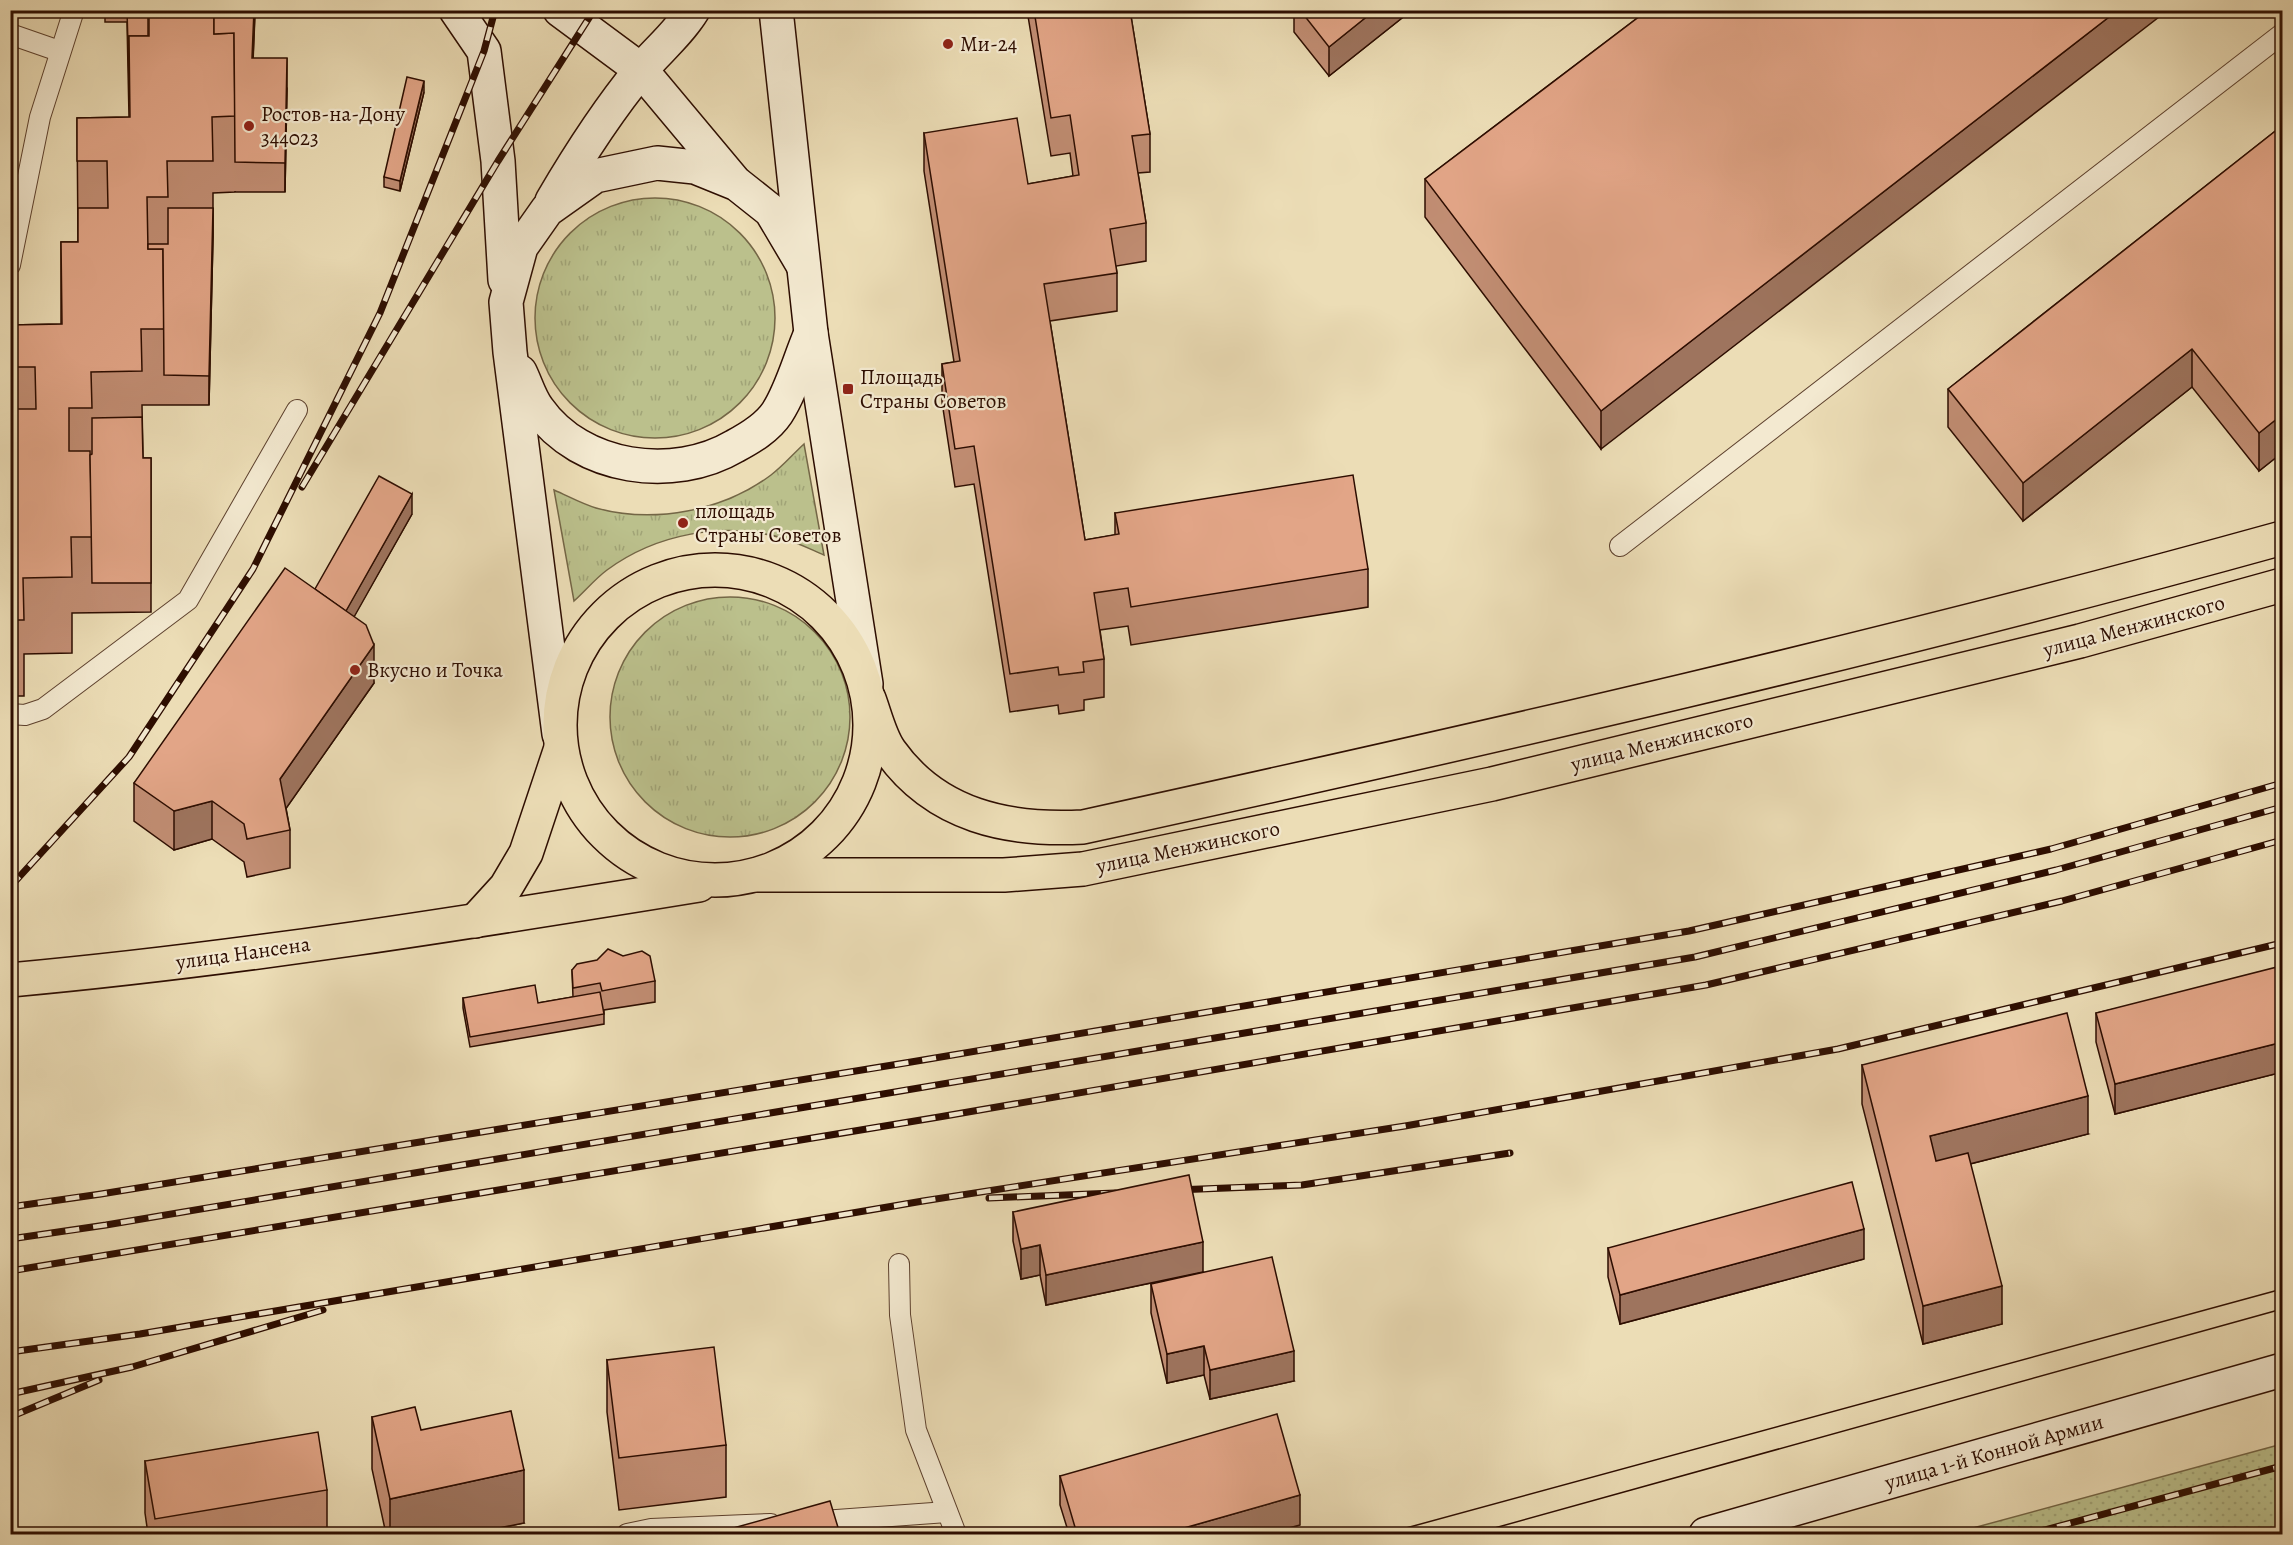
<svg xmlns="http://www.w3.org/2000/svg" width="2293" height="1545" viewBox="0 0 2293 1545" font-family="Alegreya,serif">
  <style>
    .grass { fill: url(#grass-tufts); stroke: #746646; stroke-width: 1.5 }
    .park { fill: url(#park-dots); stroke: #746646; stroke-width: 1.5 }
    .lines { fill: none; stroke-linecap: round; stroke-linejoin: round }
    .service-casing { stroke: #5d412e; stroke-width: 22 }
    .secondary-casing { stroke: #2d0d00; stroke-width: 36 }
    .primary-casing { stroke: #2d0d00; stroke-width: 36 }
    .service { stroke: #f3e9d0; stroke-width: 20 }
    .secondary { stroke: #f3e9d0; stroke-width: 33 }
    .primary { stroke: #ecddb6; stroke-width: 33 }
    .tram { stroke: #2d0d00; stroke-width: 1.5 }
    .rail-casing { stroke: #2d0d00; stroke-width: 7 }
    .rail { stroke: #f3e9d0; stroke-width: 4.5; stroke-dasharray: 14; stroke-linecap: butt }
    .wall { fill: #c28e74; stroke: #2d0d00; stroke-width: 1.5 }
    .shaded-wall { fill: #9e745e; stroke: #2d0d00; stroke-width: 1.5 }
    .building { fill: #e2a587; stroke: #2d0d00; stroke-width: 1.5 }
    .poi-dot { fill: #8f2418; stroke: #f3e9d0; stroke-width: 2 }
    .labels { text-anchor: middle; dominant-baseline: central; stroke-width: 4.5; stroke-linejoin: round; paint-order: stroke }
    .poi-label { font-size: 21px; fill: #2d0d00; stroke: #f3e9d0; text-anchor: start }
    .street-label { font-size: 21px; fill: #2d0d00; stroke: #f3e9d0 }
  </style>
  <defs>
    <pattern id="grass-tufts" width="24" height="20" patternUnits="userSpaceOnUse" patternTransform="scale(1.5)"><rect width="24" height="20" fill="#bbc08c"/><path d="M3 7l-1-3M5 7V3M7 7l1-3M15 17l-1-3M17 17v-4M19 17l1-3" fill="none" stroke="#a1a477"/></pattern>
    <pattern id="park-dots" width="8" height="8" patternUnits="userSpaceOnUse" patternTransform="scale(1.5)"><rect width="8" height="8" fill="#bbc08c"/><path d="M2 2h.1M6 6h.1" fill="none" stroke="#a1a477" stroke-width="1.8" stroke-linecap="round"/></pattern>
  </defs>
  <rect width="100%" height="100%" fill="#ecddb6"/>
  <filter id="stains"><feTurbulence type="fractalNoise" baseFrequency=".00333" numOctaves="4"/><feColorMatrix values="0 0 0 0 .2 0 0 0 0 .09 0 0 0 0 .02 0 0 0 .5 -.17"/></filter>
  <radialGradient id="worn" r=".72"><stop offset=".6" stop-color="#630" stop-opacity="0"/><stop offset="1" stop-color="#630" stop-opacity=".3"/></radialGradient>
  <!-- grass -->
  <g class="grass">
    <circle cx="655" cy="318" r="120"/>
    <path d="M804,444L824,555C810,549 796,542 782,538C723,521 656,534 607,570C595,579 585,591 574,601L554,490C568,496 582,504 596,508C654,524 723,511 771,475C783,466 793,454 804,444Z"/>
    <circle cx="730" cy="717" r="120"/>
  </g>
  <!-- park -->
  <polygon class="park" points="2282,1444 2282,1534 1951,1534"/>
  <g class="lines">
    <!-- service casing -->
    <g class="service-casing">
      <g id="service">
        <polyline points="10,34 59,51"/>
        <polyline points="10,265 40,117 74,10"/>
        <polyline points="1620,546 2282,34"/>
        <polyline points="10,714 25,715 43,709 188,600 297,410"/>
        <polyline points="899,1264 900,1315 916,1430 956,1534"/>
        <polyline points="809,1522 947,1512"/>
        <polyline points="627,1534 651,1529 771,1524"/>
      </g>
    </g>
    <!-- secondary casing -->
    <g class="secondary-casing">
      <g id="secondary">
        <polyline points="456,10 484,51 498,161 505,280"/>
        <polyline points="560,10 641,70 733,180"/>
        <polyline points="776,10 811,333 866,684"/>
        <path d="M552,201C579,155 607,111 641,70C658,50 679,33 693,10"/>
        <path d="M520,372C526,384 530,399 538,409C581,470 674,482 735,446C750,438 767,428 777,413C792,390 800,358 811,333"/>
        <polyline points="559,734 510,352 506,302 521,247 547,210 595,176 657,163 695,167 737,184 771,211 803,265"/>
        <polyline points="1706,1534 2282,1370"/>
      </g>
    </g>
    <!-- primary casing -->
    <g class="primary-casing">
      <g id="primary">
        <circle cx="715" cy="725" r="155"/>
        <path d="M869,699C875,715 880,737 890,751C936,816 1008,831 1083,827C1485,739 1886,648 2282,538"/>
        <polyline points="756,875 1004,875 1083,869 1492,784 2080,641 2282,585"/>
        <polyline points="475,921 506,887 526,853 561,748"/>
        <path d="M10,980C241,959 471,922 699,885"/>
      </g>
    </g>
    <!-- service -->
    <use href="#service" class="service"/>
    <!-- secondary -->
    <use href="#secondary" class="secondary"/>
    <!-- primary -->
    <use href="#primary" class="primary"/>
    <!-- tram -->
    <g class="tram">
      <polyline points="1384,1534 2282,1289"/>
      <polyline points="1473,1534 2282,1309"/>
    </g>
    <!-- rail casing -->
    <g class="rail-casing">
      <g id="rail">
        <polyline points="302,487 498,161 594,10"/>
        <polyline points="10,887 129,757 253,569 380,313 484,51 495,10"/>
        <polyline points="1175,1190 1302,1185 1510,1153"/>
        <polyline points="989,1198 1115,1193"/>
        <polyline points="10,1207 101,1194 911,1062 1689,931 2051,849 2282,783"/>
        <polyline points="10,1239 106,1225 1695,957 2056,870 2282,807"/>
        <polyline points="10,1271 939,1117 1706,985 2062,901 2282,840"/>
        <polyline points="10,1352 140,1334 923,1201 1405,1126 1838,1049 2282,943"/>
        <polyline points="10,1394 132,1367 323,1310"/>
        <polyline points="10,1417 99,1380"/>
        <polyline points="2030,1534 2282,1466"/>
      </g>
    </g>
    <!-- rail -->
    <use href="#rail" class="rail"/>
  </g>
  <!-- wall -->
  <g class="wall">
    <polygon points="105,10 255,10 253,58 287,88 285,192 235,192 235,191 235,192 213,193 213,237 209,405 142,405 143,458 151,458 151,612 72,613 72,653 24,654 24,696 10,696 10,325 61,324 61,242 78,242 77,118 129,117 127,22 105,22"/>
    <polygon points="1027,10 1130,10 1150,134 1150,172 1138,173 1146,223 1146,261 1116,266 1117,273 1117,311 1050,321 1085,540 1115,535 1115,513 1368,569 1368,607 1131,645 1128,626 1100,630 1104,659 1104,697 1084,700 1084,710 1059,714 1058,705 1010,712 974,484 955,487 942,402 942,364 954,362 924,171 924,133 1028,184 1073,176 1070,153 1051,156"/>
    <polygon points="1294,10 1412,10 1329,76 1294,32"/>
    <polygon points="1648,10 1601,449 1425,217 1425,179"/>
    <polygon points="424,92 400,191 384,187 384,177"/>
    <polygon points="2283,125 2283,452 2259,471 2192,387 2023,521 1948,427 1948,389"/>
    <polygon points="412,514 354,616 374,683 286,808 290,830 290,868 247,877 244,862 212,839 174,850 134,821 134,783 315,589"/>
    <polygon points="572,970 655,981 655,1002 604,1010 604,1024 470,1047 463,1008 463,998 538,1003 573,997"/>
    <polygon points="2283,971 2283,1072 2115,1114 2096,1042 2096,1013"/>
    <polygon points="1862,1065 2088,1134 1970,1164 2002,1324 1923,1344 1862,1104"/>
    <polygon points="1013,1212 1203,1272 1046,1305 1040,1275 1021,1279 1013,1241"/>
    <polygon points="1608,1248 1864,1259 1620,1324 1608,1277"/>
    <polygon points="1151,1284 1294,1381 1210,1399 1204,1375 1167,1383 1151,1313"/>
    <polygon points="607,1360 726,1445 726,1497 619,1510 607,1412"/>
    <polygon points="372,1417 421,1430 524,1523 468,1534 386,1534 372,1469"/>
    <polygon points="145,1461 327,1490 327,1534 148,1534 145,1513"/>
    <polygon points="1060,1476 1300,1525 1266,1534 1069,1534 1060,1505"/>
  </g>
  <!-- shaded-wall -->
  <g class="shaded-wall">
    <polygon points="254,10 255,10 255,14 252,87"/>
    <polygon points="1375,10 1412,10 1329,76 1329,47"/>
    <polygon points="2118,10 2168,10 1601,449 1601,411"/>
    <polygon points="287,58 287,88 285,192 285,163"/>
    <polygon points="424,81 424,92 400,191 400,181"/>
    <polygon points="213,208 213,237 209,405 209,376"/>
    <polygon points="2192,349 2192,387 2023,521 2023,483"/>
    <polygon points="2283,414 2283,452 2259,471 2259,433"/>
    <polygon points="412,494 412,514 345,633 345,612"/>
    <polygon points="374,645 374,683 280,817 280,779"/>
    <polygon points="212,801 212,839 174,850 174,811"/>
    <polygon points="2283,1042 2283,1072 2115,1114 2115,1084"/>
    <polygon points="2088,1096 2088,1134 1930,1174 1930,1136"/>
    <polygon points="1864,1229 1864,1259 1620,1324 1620,1295"/>
    <polygon points="1203,1242 1203,1272 1046,1305 1046,1275"/>
    <polygon points="1040,1245 1040,1275 1021,1279 1021,1249"/>
    <polygon points="2002,1286 2002,1324 1923,1344 1923,1306"/>
    <polygon points="1204,1346 1204,1375 1167,1383 1167,1354"/>
    <polygon points="1294,1351 1294,1381 1210,1399 1210,1370"/>
    <polygon points="524,1470 524,1523 468,1534 390,1534 390,1499"/>
    <polygon points="1300,1495 1300,1525 1266,1534 1163,1534"/>
  </g>
  <!-- building -->
  <g class="building">
    <polygon points="127,10 148,10 148,36 129,36 129,82"/>
    <polygon points="149,10 214,10 214,34 234,33 235,116 212,117 213,161 167,161 168,197 147,197 148,249 163,249 164,329 141,329 142,371 91,372 92,408 69,408 69,451 90,451 92,537 71,537 72,577 23,578 24,620 10,620 10,409 36,409 35,367 10,367 10,325 62,324 61,242 78,242 78,208 108,208 107,161 77,161 77,118 130,117 129,36 149,36"/>
    <polygon points="214,10 254,10 252,58 287,58 285,163 235,162 234,33 214,34"/>
    <polygon points="1034,10 1130,10 1150,134 1132,136 1146,223 1110,229 1117,273 1044,284 1085,540 1119,534 1115,513 1353,475 1368,569 1131,607 1128,588 1094,593 1104,659 1083,662 1084,672 1059,675 1058,667 1010,674 974,446 955,449 942,364 960,361 924,133 1017,118 1028,184 1079,175 1070,115 1051,118"/>
    <polygon points="1300,10 1375,10 1329,47"/>
    <polygon points="1648,10 2118,10 1601,411 1425,179"/>
    <polygon points="407,77 424,81 400,181 384,177"/>
    <polygon points="2283,125 2283,414 2259,433 2192,349 2023,483 1948,389"/>
    <polygon points="168,208 213,208 209,376 164,375 163,249 148,249 148,244 168,244"/>
    <polygon points="142,417 143,458 151,458 151,583 92,583 90,455 92,454 92,418"/>
    <polygon points="379,476 412,494 346,611 315,589"/>
    <polygon points="285,568 366,625 374,645 280,779 290,830 247,839 244,824 212,801 174,811 134,783"/>
    <polygon points="608,949 623,956 642,951 650,956 655,981 602,991 600,983 573,988 572,970 577,964 597,960"/>
    <polygon points="2281,966 2283,971 2283,1042 2115,1084 2096,1013"/>
    <polygon points="535,985 538,1003 600,992 604,1014 470,1037 463,998"/>
    <polygon points="2067,1013 2088,1096 1930,1136 1936,1161 1968,1153 2002,1286 1923,1306 1862,1065"/>
    <polygon points="1189,1175 1203,1242 1046,1275 1040,1245 1021,1249 1013,1212"/>
    <polygon points="1852,1182 1864,1229 1620,1295 1608,1248"/>
    <polygon points="1272,1257 1294,1351 1210,1370 1204,1346 1167,1354 1151,1284"/>
    <polygon points="714,1347 726,1445 619,1458 607,1360"/>
    <polygon points="415,1407 421,1430 511,1411 524,1470 390,1499 372,1417"/>
    <polygon points="1277,1414 1300,1495 1163,1534 1077,1534 1060,1476"/>
    <polygon points="318,1432 327,1490 155,1519 145,1461"/>
    <polygon points="830,1501 840,1534 712,1534"/>
  </g>
  <!-- markers -->
  <g class="poi-dot">
    <circle cx="948" cy="44" r="6"/>
    <circle cx="249" cy="126" r="6"/>
    <rect x="842" y="383" width="12" height="12" rx="3"/>
    <circle cx="683" cy="523" r="6"/>
    <circle cx="355" cy="670" r="6"/>
  </g>
  <g class="labels">
    <!-- poi labels -->
    <g class="poi-label">
      <text x="960" y="44">Ми-24</text>
      <text x="261" y="114">Ростов-на-Дону<tspan x="261" dy="24">344023</tspan></text>
      <text x="860" y="377">Площадь<tspan x="860" dy="24">Страны Советов</tspan></text>
      <text x="695" y="511">площадь<tspan x="695" dy="24">Страны Советов</tspan></text>
      <text x="367" y="670">Вкусно и Точка</text>
    </g>
    <!-- street labels -->
    <g class="street-label">
      <text transform="translate(2134 626) rotate(-15)">улица Менжинского</text>
      <text transform="translate(1662 742) rotate(-14)">улица Менжинского</text>
      <text transform="translate(1188 847) rotate(-12)">улица Менжинского</text>
      <text transform="translate(243 953) rotate(-8)">улица Нансена</text>
      <text transform="translate(1994 1452) rotate(-16)">улица 1-й Конной Армии</text>
    </g>
  </g>
  <!-- margin -->
  <rect width="2293" height="1545" fill="none" stroke="#ecddb6" stroke-width="36"/>
  <rect x="12" y="12" width="2269" height="1521" fill="none" stroke="#2d0d00" stroke-width="3"/>
  <rect x="18" y="18" width="2257" height="1509" fill="none" stroke="#2d0d00" stroke-width="1.5"/>
  <rect width="100%" height="100%" filter="url(#stains)"/>
  <rect width="100%" height="100%" fill="url(#worn)"/>
</svg>
